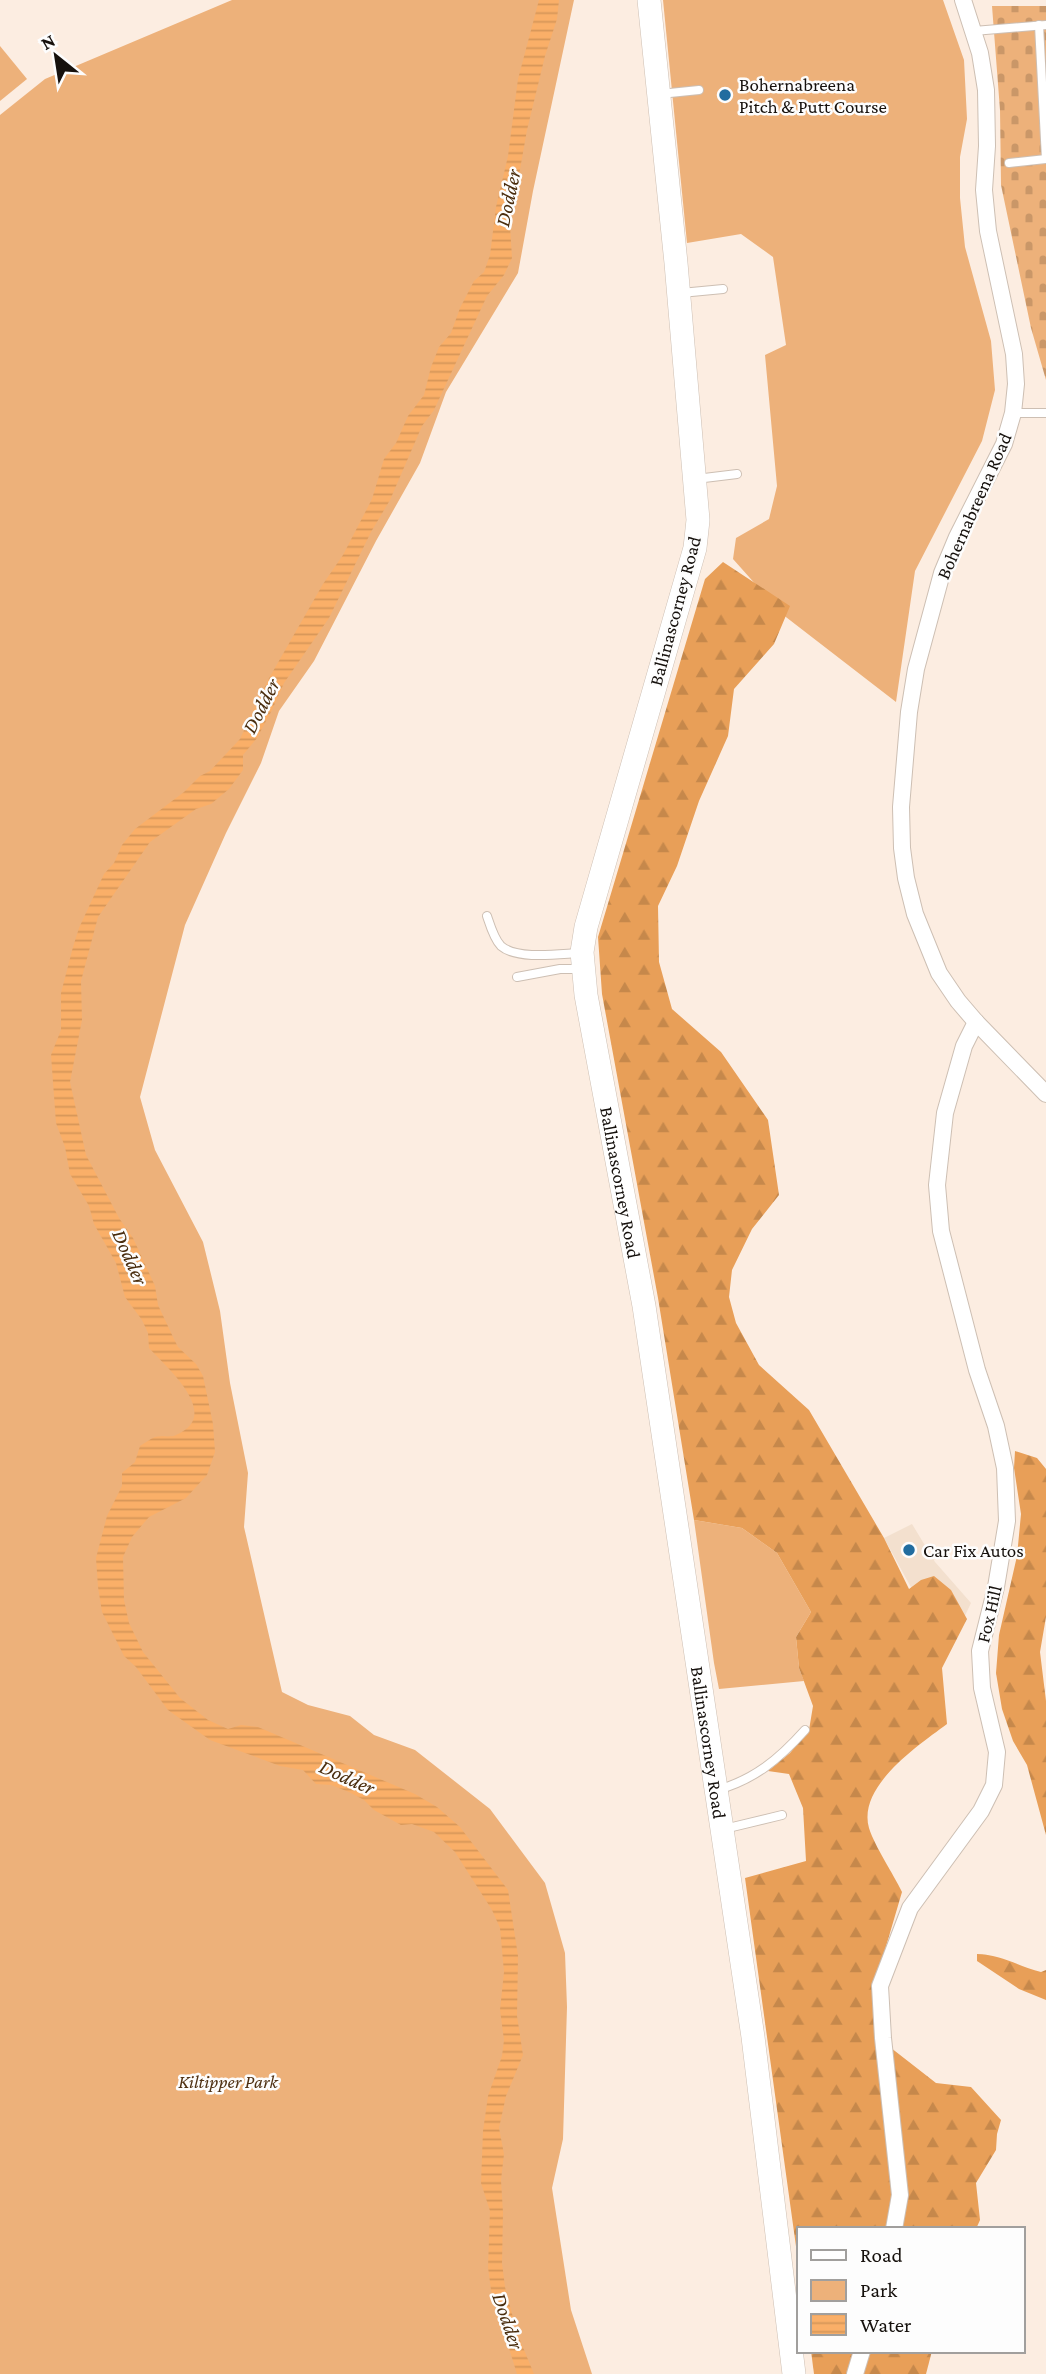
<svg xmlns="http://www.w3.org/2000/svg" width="1046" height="2374" viewBox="0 0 1046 2374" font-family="'Crimson Pro',serif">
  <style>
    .built { fill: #f3e0ce }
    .green { fill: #edb17a }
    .forest { fill: url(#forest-firs) }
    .cemetery { fill: url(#cemetery-stones) }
    .water { fill: url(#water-rules) }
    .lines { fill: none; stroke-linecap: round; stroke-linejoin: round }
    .service-casing { stroke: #cdbfb3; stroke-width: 10 }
    .minor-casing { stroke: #cdbfb3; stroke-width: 18 }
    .secondary-casing { stroke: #cdbfb3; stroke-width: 24 }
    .service { stroke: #fff; stroke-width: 8 }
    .minor { stroke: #fff; stroke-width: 16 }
    .secondary { stroke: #fff; stroke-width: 23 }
    .poi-dot { fill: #216c9f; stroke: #fdfdfd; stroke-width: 2.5 }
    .labels { text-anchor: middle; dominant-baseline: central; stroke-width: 5; stroke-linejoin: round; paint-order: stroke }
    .poi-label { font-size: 19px; fill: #16110d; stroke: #fdfdfd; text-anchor: start }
    .street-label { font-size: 19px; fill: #16110d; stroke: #fdfdfd }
    .park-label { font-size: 19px; font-style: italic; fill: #4f3113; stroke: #fdfdfd }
    .water-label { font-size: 21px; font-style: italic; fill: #4a2d0e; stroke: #fdfdfd }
  </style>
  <defs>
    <pattern id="forest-firs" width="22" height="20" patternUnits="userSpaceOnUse" patternTransform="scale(1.75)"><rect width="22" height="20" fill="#e89f58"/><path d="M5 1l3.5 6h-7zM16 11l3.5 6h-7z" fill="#c6884b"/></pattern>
    <pattern id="cemetery-stones" width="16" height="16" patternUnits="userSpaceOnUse" patternTransform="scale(1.75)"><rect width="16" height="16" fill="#edb17a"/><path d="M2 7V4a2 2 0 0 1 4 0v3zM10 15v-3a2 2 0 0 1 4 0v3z" fill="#ca9768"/></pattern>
    <pattern id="water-rules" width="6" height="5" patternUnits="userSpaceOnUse" patternTransform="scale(1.75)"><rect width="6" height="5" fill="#faaf68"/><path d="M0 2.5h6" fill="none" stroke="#d69659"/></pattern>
  </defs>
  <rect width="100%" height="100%" fill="#fcede1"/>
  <!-- built -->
  <polygon class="built" points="912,1524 935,1562 971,1603 947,1653 884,1538"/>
  <!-- green -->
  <g class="green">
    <polygon points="232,0 574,0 533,191 518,273 446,392 420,463 376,541 314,661 279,711 261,763 226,833 185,925 140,1097 155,1150 203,1242 220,1311 230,1383 248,1473 244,1527 282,1692 308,1705 350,1716 374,1735 415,1750 490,1809 545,1883 565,1953 567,2007 563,2139 552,2188 571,2310 592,2374 0,2374 0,115 45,79"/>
    <polygon points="663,0 943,0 964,60 967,119 960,157 960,198 965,247 991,341 995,390 982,441 915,571 896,702 782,614 733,559 736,538 769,519 777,486 765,355 786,345 773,257 741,234 687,243"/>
    <polygon points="0,46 27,79 0,101"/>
    <polygon points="694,1520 742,1528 777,1553 811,1612 796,1637 799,1668 804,1681 719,1689 714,1663"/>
  </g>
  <!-- forest -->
  <g class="forest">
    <path d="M723,562L790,606L774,644L734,689L728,736L699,801L677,866L658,906L659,962L672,1009L721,1052L768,1120L779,1195L752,1229L732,1270L729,1297L736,1323L759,1365L809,1410L884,1538L909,1589L921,1580L934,1576L951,1590L967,1619L942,1668L947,1724C919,1745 857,1786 869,1828C875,1847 893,1873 902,1892L882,1960L877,2037L936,2083L971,2087L1001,2120L997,2134L996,2150L976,2183L980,2220L976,2229H799V2268L745,1878L806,1861L803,1808L789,1774L768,1771L790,1753L809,1730L813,1706L799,1668L796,1637L811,1612L777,1553L742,1528L694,1520L658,1298L602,994L598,937L705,579Z"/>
    <polygon points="1015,1451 1037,1458 1046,1469 1046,1617 1040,1652 1046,1701 1046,1835 1027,1765 1013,1741 1002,1709 996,1673 999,1635 1017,1556 1021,1514 1014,1468"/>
    <path d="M977,1954C1000,1954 1020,1967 1041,1972L1046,1970V2000L1019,1989L977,1961Z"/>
    <polygon points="811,2351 932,2351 926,2374 814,2374"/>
  </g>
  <!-- cemetery -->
  <polygon class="cemetery" points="992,6 1046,6 1046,380 1031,328 1001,185 1000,110"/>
  <!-- water -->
  <path class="water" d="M539,0H559L557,19L545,56L527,130L510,226L512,258L504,275L487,296L434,410L422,426L390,500L371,532L329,618L284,683L272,710L257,738L243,755V770L229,789L211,804L196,809L150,842L98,917L81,981L82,1020L70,1082L86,1155L119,1218L133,1238L155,1286L158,1305L173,1337L178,1347L196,1364L203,1376L213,1424L215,1452L207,1475L186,1498L149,1517L132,1537L123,1557L124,1600L129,1623L143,1652L180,1698L208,1720L228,1729L241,1725L258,1727L415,1794L437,1807L460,1827L508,1890L518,1956L517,2016L523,2055L506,2096L499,2128L504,2154L501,2180L503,2213L502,2263L505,2287L517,2333L534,2374H517L491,2290L488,2267L490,2211L481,2183L483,2131L488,2096L502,2056L504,2040L500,2010L504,1972L500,1928L492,1910L455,1852L434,1832L412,1824L401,1825L374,1810L364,1800L349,1792L331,1785L316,1784L303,1770L280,1766L210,1740L168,1710L136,1667L124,1656L102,1612L98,1587L96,1558L107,1516L122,1486V1473L135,1462L140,1446C145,1443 150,1439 155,1437C161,1435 170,1438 176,1435C224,1415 165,1366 149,1348L148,1333L142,1320L125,1297L116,1263L94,1224L89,1206L70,1174L65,1147L56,1123L51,1055L61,1030V993L73,947L79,928L104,874L114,863L122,845L135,829L184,792L200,776L210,771L240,739L268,680L323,584L343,555L372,499L384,459L396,443L408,416L424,395L431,367L439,347L451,333L460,308L474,281L484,272L490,255L496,207L508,156L518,79Z"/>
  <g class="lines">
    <!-- service casing -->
    <g class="service-casing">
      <g id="service">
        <polyline points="1039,25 1046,159"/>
        <polyline points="974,31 1046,25"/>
        <polyline points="660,94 699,90"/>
        <polyline points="1009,163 1046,159"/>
        <polyline points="681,293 723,289"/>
        <polyline points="1013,413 1046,413"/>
        <polyline points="696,479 737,474"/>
        <path d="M487,916C490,925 494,939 501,946C517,960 559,954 578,953"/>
        <polyline points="517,977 560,969 580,969"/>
        <path d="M717,1790C754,1780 779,1759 805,1730"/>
        <polyline points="724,1829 782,1815"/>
      </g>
    </g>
    <!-- minor casing -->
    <g class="minor-casing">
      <g id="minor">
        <polyline points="963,0 980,53 986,90 987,146 984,190 988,231 1014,354 1016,384 1013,413 1004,444 957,537 942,573 916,669 909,712 901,807 902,848 906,878 915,914 939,973 958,1001 976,1022 1046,1094"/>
        <polyline points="894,2229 900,2195 883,2038 880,1986 910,1908 981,1811 994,1785 997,1752 982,1688 980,1651 996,1587 1007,1521 1005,1468 996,1426 977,1370 941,1231 937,1185 945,1113 964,1046 976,1022"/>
        <polyline points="855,2374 862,2351"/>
      </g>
    </g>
    <!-- secondary casing -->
    <g class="secondary-casing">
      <g id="secondary">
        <path id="s1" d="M649,0L676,263L698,520L695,548L586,927L582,952L586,995L644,1306L753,2037L794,2374"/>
      </g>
    </g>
    <!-- service -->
    <use href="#service" class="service"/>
    <!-- minor -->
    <use href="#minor" class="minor"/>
    <!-- secondary -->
    <use href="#secondary" class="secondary"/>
  </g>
  <!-- markers -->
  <g class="poi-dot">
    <circle cx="725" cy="95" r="7"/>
    <circle cx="909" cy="1550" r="7"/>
  </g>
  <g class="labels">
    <!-- poi labels -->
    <g class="poi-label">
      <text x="739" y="84">Bohernabreena<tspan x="739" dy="22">Pitch &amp; Putt Course</tspan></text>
      <text x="923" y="1550">Car Fix Autos</text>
    </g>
    <!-- street labels -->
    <g class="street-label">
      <text transform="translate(974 506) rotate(-66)">Bohernabreena Road</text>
      <text transform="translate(675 611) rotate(-75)">Ballinascorney Road</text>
      <text stroke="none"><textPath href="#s1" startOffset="1204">Ballinascorney Road</textPath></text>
      <text transform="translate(989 1614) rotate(-77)">Fox Hill</text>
      <text stroke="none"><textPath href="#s1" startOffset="1771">Ballinascorney Road</textPath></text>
    </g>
    <!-- park labels -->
    <g class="park-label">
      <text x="228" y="2081">Kiltipper Park</text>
    </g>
    <!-- water labels -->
    <g class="water-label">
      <text transform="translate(508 198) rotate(-78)">Dodder</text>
      <text transform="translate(261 706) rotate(-63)">Dodder</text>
      <text transform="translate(130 1257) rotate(66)">Dodder</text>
      <text transform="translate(347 1777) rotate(24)">Dodder</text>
      <text transform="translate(508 2321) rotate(71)">Dodder</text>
    </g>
  </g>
  <!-- legend -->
  <rect x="797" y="2227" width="228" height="126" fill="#fdfdfd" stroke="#a19f9d" stroke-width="2"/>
  <rect x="811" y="2250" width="35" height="10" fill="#ffffff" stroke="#a19f9d" stroke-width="2"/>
  <text x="860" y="2262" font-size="21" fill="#16110d">Road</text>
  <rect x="811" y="2280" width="35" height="21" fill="#edb17a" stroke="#a19f9d" stroke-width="2"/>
  <text x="860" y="2297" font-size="21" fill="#16110d">Park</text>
  <rect x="811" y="2314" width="35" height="21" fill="url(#water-rules)" stroke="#a19f9d" stroke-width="2"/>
  <text x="860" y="2332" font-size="21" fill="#16110d">Water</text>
  <!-- north arrow -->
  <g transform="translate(56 56) rotate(330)" stroke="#fdfdfd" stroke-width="5" paint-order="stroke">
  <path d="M0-5L12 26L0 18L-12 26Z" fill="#16110d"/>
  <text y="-10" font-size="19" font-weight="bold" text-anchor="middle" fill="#16110d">N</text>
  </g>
</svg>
